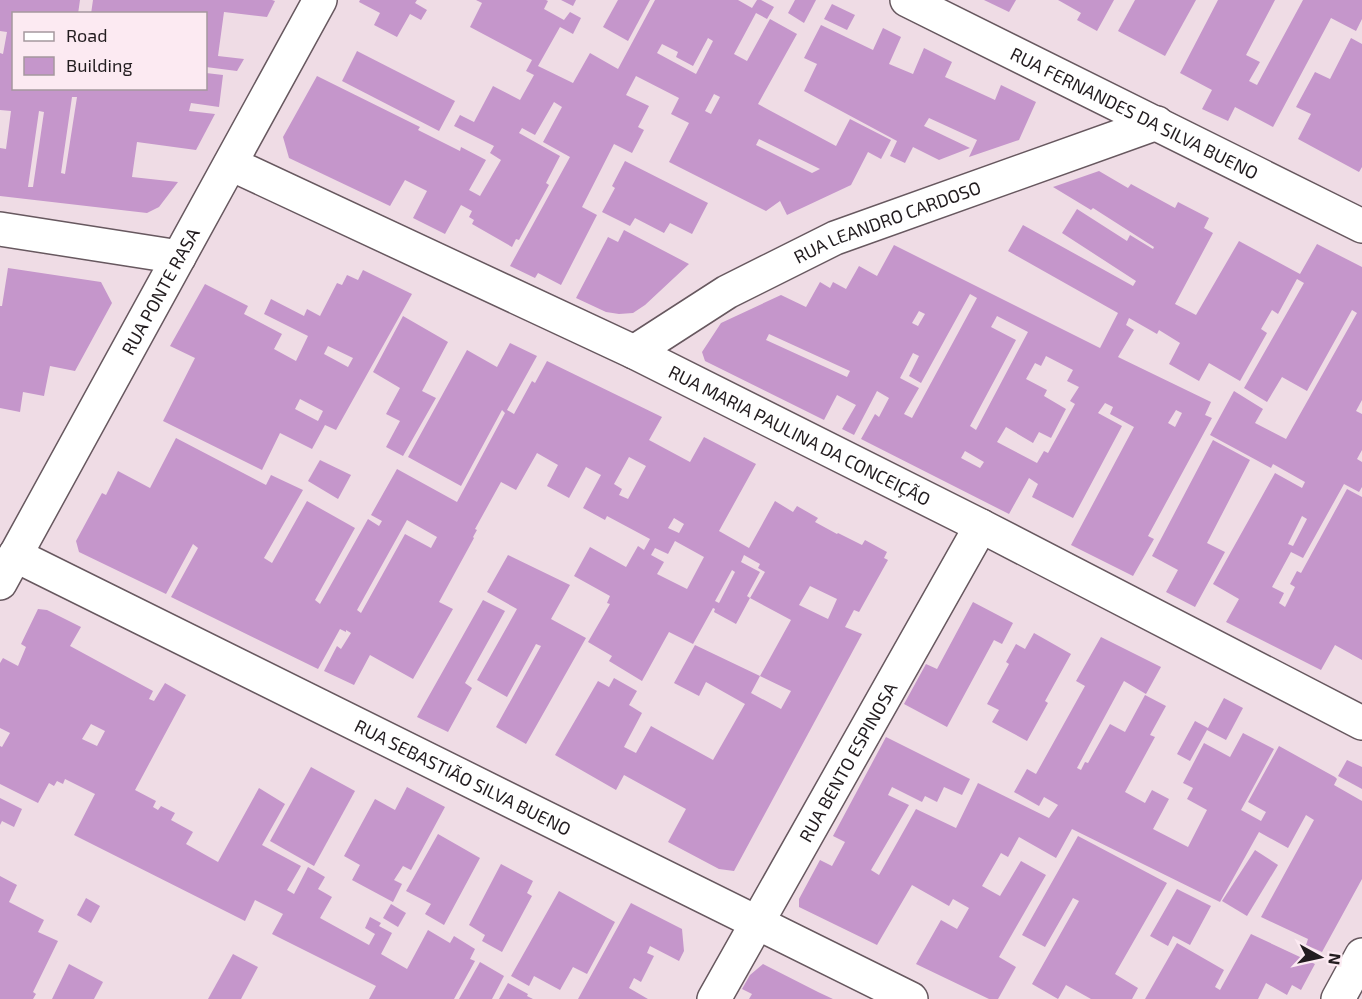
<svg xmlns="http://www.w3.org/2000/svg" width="1362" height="999" viewBox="0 0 1362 999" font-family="'Exo 2',sans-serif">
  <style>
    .building { fill: #c596cb; fill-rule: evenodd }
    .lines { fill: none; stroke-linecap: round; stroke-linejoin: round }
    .minor-casing { stroke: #67585f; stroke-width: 36 }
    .minor { stroke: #fff; stroke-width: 33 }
    .labels { text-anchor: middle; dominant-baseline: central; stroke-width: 6; stroke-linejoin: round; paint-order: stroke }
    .street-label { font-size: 18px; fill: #221c1f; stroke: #fceaf2 }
  </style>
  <rect width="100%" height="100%" fill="#efdce5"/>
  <!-- building -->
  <g class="building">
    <path d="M0,0H80L78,14H14V88H206V73L223,75L219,107L191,103L189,111L215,114L196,150L137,142L132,177L178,182L159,207L147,213L0,196V148L6,149L11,111L0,110V53L3,54L7,32L0,31ZM72,97H77L65,174L61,173ZM39,111L44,112L33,187H28Z"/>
    <polygon points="93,0 272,0 275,1 267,17 224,12 218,56 244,59 237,71 206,67 206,14 91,14"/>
    <polygon points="360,0 417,0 415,3 427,10 421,20 410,14 397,37 374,25 380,13 359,2"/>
    <path d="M476,0H546L548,1L544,9L564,20L570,12L581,18L573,34L560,27L538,66L573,83L590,53L618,69L655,0H738L752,8L757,0H761L774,7L767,19L756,13L734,54L747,61L770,19L797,34L758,104L836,146L850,119L891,140L881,159L868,152L851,185L787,215L780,201L766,211L669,162L689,123L671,114L679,98L636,76L626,95L649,106L638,127L644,130L632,153L614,144L582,207L597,215L561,285L538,273L535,278L510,266L570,157L543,142L562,107L554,102L535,135L522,128L519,133L560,156L546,183L549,185L519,240L516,239L512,247L472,224L474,220L469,217L472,211L461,205L445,234L413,218L427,191L405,180L390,206L289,158L283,137L317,76L420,127L418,130L460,151L461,147L486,160L469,190L480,196L501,160L490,153L494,146L454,126L460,115L474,122L493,86L520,100L534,75L526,71L532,60L470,27L482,3ZM708,38L713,41L696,74L657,53L662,44L678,52L676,57L693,66ZM714,94L720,97L711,114L705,111ZM759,139L820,169L812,173L756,145Z"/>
    <polygon points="561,0 576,0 573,6"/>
    <polygon points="618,0 650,0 628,41 603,27"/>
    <polygon points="795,0 816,0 804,23 788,13"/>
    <polygon points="984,0 1016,0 1009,12"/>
    <polygon points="1058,0 1114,0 1097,31 1077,20 1081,13"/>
    <polygon points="1135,0 1196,0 1165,56 1118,31"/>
    <polygon points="1218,0 1275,0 1246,55 1260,62 1249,81 1257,85 1303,0 1362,0 1362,19 1356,31 1331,18 1273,127 1235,107 1228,121 1202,109 1212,90 1180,73"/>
    <polygon points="832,4 855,15 847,30 824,19"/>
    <polygon points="821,25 873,50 883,28 901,37 889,64 913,74 924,48 952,62 945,77 995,100 1001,85 1036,102 1019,140 969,157 977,140 929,118 924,126 970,148 939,160 913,147 905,163 890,156 897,141 804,91 817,64 804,58"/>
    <polygon points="1351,38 1362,44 1362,167 1359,172 1298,139 1311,114 1296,107 1315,72 1330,79"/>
    <polygon points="357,51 455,101 439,131 342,81"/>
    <polygon points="625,161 708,203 692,234 670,223 664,233 635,218 630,226 602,212 615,188 612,186"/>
    <path d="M1099,171L1128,188L1131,184L1175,208L1178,202L1209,218L1204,228L1213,233L1175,304L1196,315L1239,241L1300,274L1317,244L1362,267V400L1356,411L1362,414V450L1357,459L1362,462V487L1359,492L1344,484L1303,558L1291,552L1272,587L1284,593L1279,603L1285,607L1295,587L1290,584L1297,571L1301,573L1347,489L1362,497V660L1335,645L1321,670L1226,622L1239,599L1213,584L1275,473L1302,488L1305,482L1273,464L1271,468L1210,435L1234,391L1263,409L1255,423L1286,439L1357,313L1352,310L1307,391L1282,377L1267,402L1244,388L1304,283L1297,279L1278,314L1272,310L1261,329L1267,333L1240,381L1209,363L1199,381L1169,364L1180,343L1159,330L1157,334L1129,318L1126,325L1134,330L1118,357L1211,402L1205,415L1212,418L1148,536L1154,539L1133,576L1071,545L1134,427L1110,414L1113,407L1105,403L1098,413L1122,426L1073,518L1032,497L1038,484L1029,478L1009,514L861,439L875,414L879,417L889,398L877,391L854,435L842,429L856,405L837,395L824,420L705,361L702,352L721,323L781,295L806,307L820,282L830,288L833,282L846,289L859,266L877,276L894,245L1100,348L1118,313L1008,251L1023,225L1133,286L1136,281L1062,233L1077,209L1127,241L1130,235L1153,249L1154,247L1093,208L1091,210L1053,187ZM970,294L977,298L912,418L904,414L919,388L900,378L913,353L919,356L909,376L921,383ZM919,311L925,314L918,326L912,323ZM997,316L1028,332L976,430L970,426L1016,340L991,327ZM769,334L850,371L847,377L766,340ZM1046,356L1073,370L1067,381L1079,387L1070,401L1075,404L1048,453L1044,451L1037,463L997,442L1006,427L1033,443L1039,432L1051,438L1066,409L1044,396L1047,390L1026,379L1035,363L1041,366ZM1176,410L1182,413L1175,427L1168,423ZM965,451L984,462L980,468L961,458ZM1302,516L1307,519L1293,546L1288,544Z"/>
    <polygon points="624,230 689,264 645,305 633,313 619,314 606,312 576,298 608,237 618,242"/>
    <polygon points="8,268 101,282 112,303 75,371 50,366 44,396 23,392 20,412 0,408 0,306 2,306"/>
    <path d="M363,270L412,294L336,430L325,425L312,449L280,433L262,470L163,421L195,358L170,346L205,284L248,306L244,314L282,334L274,349L296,361L308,336L264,314L271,299L304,316L307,309L320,316L337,283L342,285L347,275L358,280ZM328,346L353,358L348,367L324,354ZM300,399L323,411L318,421L295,409Z"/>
    <polygon points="403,316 448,342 422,391 436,398 403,456 386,447 400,421 386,414 400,388 373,372"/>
    <path d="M510,343L537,356L507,410L514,414L532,381L535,383L547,361L662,417L649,440L690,462L704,437L756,464L719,531L749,548L775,501L793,512L797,506L818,518L815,522L837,534L838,533L862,545L865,540L887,552L884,558L888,560L859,612L854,610L845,627L862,634L734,871L719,869L668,842L686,809L624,775L616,790L555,755L598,681L609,687L614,678L637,691L629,705L642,713L624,747L636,753L651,726L713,760L745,704L706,682L699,696L674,683L695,645L760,676L751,693L781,709L791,691L760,676L791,620L750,598L765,572L758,568L760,564L744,555L741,562L760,572L747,596L750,598L736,624L714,612L715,609L713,608L693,644L669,632L642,681L609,661L612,656L588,642L610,604L607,603L610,596L574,576L590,547L626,567L638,546L644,550L650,539L607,516L605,520L583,508L601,475L586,467L569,498L547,486L558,465L537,453L516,490L501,482L475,529L477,530L473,537L474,538L439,602L453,609L413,679L370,655L354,685L324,671L337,646L341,649L351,633L346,630V632L340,629L318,669L171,597L198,548L193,544L166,594L79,552L76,541L102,493L106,495L118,471L150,488L176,438L266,485L271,475L303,490L264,558L272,563L307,501L355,528L315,600L320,604L368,519L379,526L382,521L371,515L397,469L457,502L505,413L502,410L461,486L408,457L467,350L497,367ZM629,457L646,466L628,499L619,495L622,489L614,484ZM674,518L684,524L679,533L668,528ZM407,520L437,537L431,548L405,534L361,613L357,610ZM675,541L704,557L687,589L657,574L664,562L651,555L655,548L668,554ZM732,570L735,572L719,603L715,601ZM810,586L837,599L828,619L799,605Z"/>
    <polygon points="1213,440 1250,460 1207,543 1225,552 1195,607 1166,592 1178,570 1152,556"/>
    <polygon points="320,460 351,475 338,499 308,481"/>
    <polygon points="508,555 570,585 551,619 586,638 526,744 496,727 541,646 536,644 507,697 477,680 517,609 487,592"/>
    <polygon points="483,600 505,611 465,683 472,688 448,732 417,717"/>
    <polygon points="973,602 1013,623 1002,644 994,640 947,727 904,704 926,664 937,669"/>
    <path d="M38,609L47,610L81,627L70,646L153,691L149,699L154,701L165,683L186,695L135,790L156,801L153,807L158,810L161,806L175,813L171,820L193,832L186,844L218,862L259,788L285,804L262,845L301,866L287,890L294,894L308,867L325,877L318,889L332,897L320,918L369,945L375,934L365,928L370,917L381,923L379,926L392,933L381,954L407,969L428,930L450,943L454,936L475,949L470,959L475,961L454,999H369L376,986L272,934L283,914L255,900L245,921L74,835L95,794L65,779L63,784L57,781L54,786L49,783L38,803L0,784V746L2,747L10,733L0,728V663L3,658L18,666L26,647L21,644ZM91,724L105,731L97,746L82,739Z"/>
    <polygon points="1034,633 1071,654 1045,701 1048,703 1027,741 992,722 999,710 987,704 1009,664 1006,662 1016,644 1025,649"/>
    <polygon points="1101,637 1161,667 1146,694 1124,681 1077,768 1081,770 1085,762 1088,763 1110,724 1125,732 1145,695 1166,706 1150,735 1155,737 1125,792 1145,803 1152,790 1169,799 1153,829 1188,847 1207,810 1187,799 1193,788 1183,783 1204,743 1230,757 1243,733 1274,749 1241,810 1261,821 1266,812 1248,802 1279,746 1335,777 1337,779 1334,785 1362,801 1362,879 1322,952 1306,945 1308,939 1261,917 1314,820 1306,815 1288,848 1259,832 1220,902 1072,829 1056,858 1019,837 1008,857 1001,853 982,886 1000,896 1021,861 1046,875 999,957 1016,967 998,999 989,999 916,964 941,920 957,929 969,908 953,899 949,906 912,885 877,945 799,907 799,899 820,860 832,866 845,842 833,836 886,737 970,779 962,795 944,787 937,802 925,796 922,802 892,787 888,795 909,805 871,870 879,875 916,809 956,828 978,783 1049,818 1058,805 1044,797 1039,806 1014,792 1027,769 1036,774 1085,686 1076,681"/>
    <polygon points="1224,698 1243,708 1226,740 1207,730 1190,761 1177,754 1195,721 1208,728"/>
    <polygon points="1347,760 1362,767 1362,789 1338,776"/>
    <polygon points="311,767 355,791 314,866 270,841"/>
    <polygon points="407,787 445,807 411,870 403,866 394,880 402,884 393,902 352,880 360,865 344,856 375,799 395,810"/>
    <polygon points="0,798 22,809 14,827 2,821 0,825"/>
    <polygon points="438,834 480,858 444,925 425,914 431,904 406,891"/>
    <polygon points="1078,836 1167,883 1115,974 1138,988 1132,999 1091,999 1066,985 1058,999 1032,984 1079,901 1073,898 1045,947 1022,935"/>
    <polygon points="1255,850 1278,865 1247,916 1222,901"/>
    <polygon points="501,864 533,881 527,893 532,896 502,952 482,941 485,935 469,925"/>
    <polygon points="0,876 17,885 9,902 44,920 38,932 58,941 33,992 36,994 33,999 0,999"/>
    <polygon points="1177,889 1211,906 1190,945 1173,936 1168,946 1150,936"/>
    <polygon points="559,891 615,922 587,974 573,967 560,990 534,976 529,986 511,976"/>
    <polygon points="86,898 100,906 91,923 77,915"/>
    <polygon points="631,903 682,929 684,951 679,961 650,946 647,953 654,956 641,982 634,978 629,988 648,999 578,999"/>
    <polygon points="391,904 406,913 398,927 383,918"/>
    <polygon points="1251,934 1315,964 1301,990 1292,985 1287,995 1266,983 1258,999 1145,999 1177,943 1224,970 1215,987 1220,990"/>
    <polygon points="233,954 258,967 241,999 208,999"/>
    <polygon points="480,962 504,976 492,999 459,999"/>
    <polygon points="69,964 103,982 94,999 52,999"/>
    <polygon points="763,964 818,992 833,999 749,999 752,994 742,989 750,975"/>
    <polygon points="508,983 528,994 527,996 533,999 499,999"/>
  </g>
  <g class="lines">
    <!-- minor casing -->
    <g class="minor-casing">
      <g id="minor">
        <path id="s1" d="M907,0L1362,226"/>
        <path id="s2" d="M231,164L634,352L981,526L1362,723"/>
        <polyline points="0,229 179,257"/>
        <path id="s3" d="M634,352L727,292L835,238L1157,123"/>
        <path id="s4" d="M15,555L911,999"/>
        <path id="s5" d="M0,583L320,0"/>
        <path id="s6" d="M714,999L981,526"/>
        <polyline points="1338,999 1362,955"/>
      </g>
    </g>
    <!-- minor -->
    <use href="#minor" class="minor"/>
  </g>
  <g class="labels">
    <!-- street labels -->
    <g class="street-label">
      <text stroke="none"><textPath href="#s1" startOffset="254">RUA FERNANDES DA SILVA BUENO</textPath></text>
      <text stroke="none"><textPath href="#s3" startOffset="286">RUA LEANDRO CARDOSO</textPath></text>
      <text stroke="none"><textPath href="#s5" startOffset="333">RUA PONTE RASA</textPath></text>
      <text stroke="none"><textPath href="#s2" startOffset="630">RUA MARIA PAULINA DA CONCEIÇÃO</textPath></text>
      <text stroke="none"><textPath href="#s6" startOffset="272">RUA BENTO ESPINOSA</textPath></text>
      <text stroke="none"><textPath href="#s4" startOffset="500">RUA SEBASTIÃO SILVA BUENO</textPath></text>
    </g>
  </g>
  <!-- legend -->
  <rect x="12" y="12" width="195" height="78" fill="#fceaf2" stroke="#a5989e" stroke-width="1.5"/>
  <rect x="24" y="32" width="30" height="9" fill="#ffffff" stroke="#a5989e" stroke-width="1.5"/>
  <text x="66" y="42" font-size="18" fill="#221c1f">Road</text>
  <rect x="24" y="57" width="30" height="18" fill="#c596cb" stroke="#a5989e" stroke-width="1.5"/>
  <text x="66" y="72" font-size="18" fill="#221c1f">Building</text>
  <!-- north arrow -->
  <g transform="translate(1320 957) rotate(98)" stroke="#fceaf2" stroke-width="4.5" paint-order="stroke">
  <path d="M0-4.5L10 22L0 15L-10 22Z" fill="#221c1f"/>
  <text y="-9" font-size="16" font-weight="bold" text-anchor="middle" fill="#221c1f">N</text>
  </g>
</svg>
